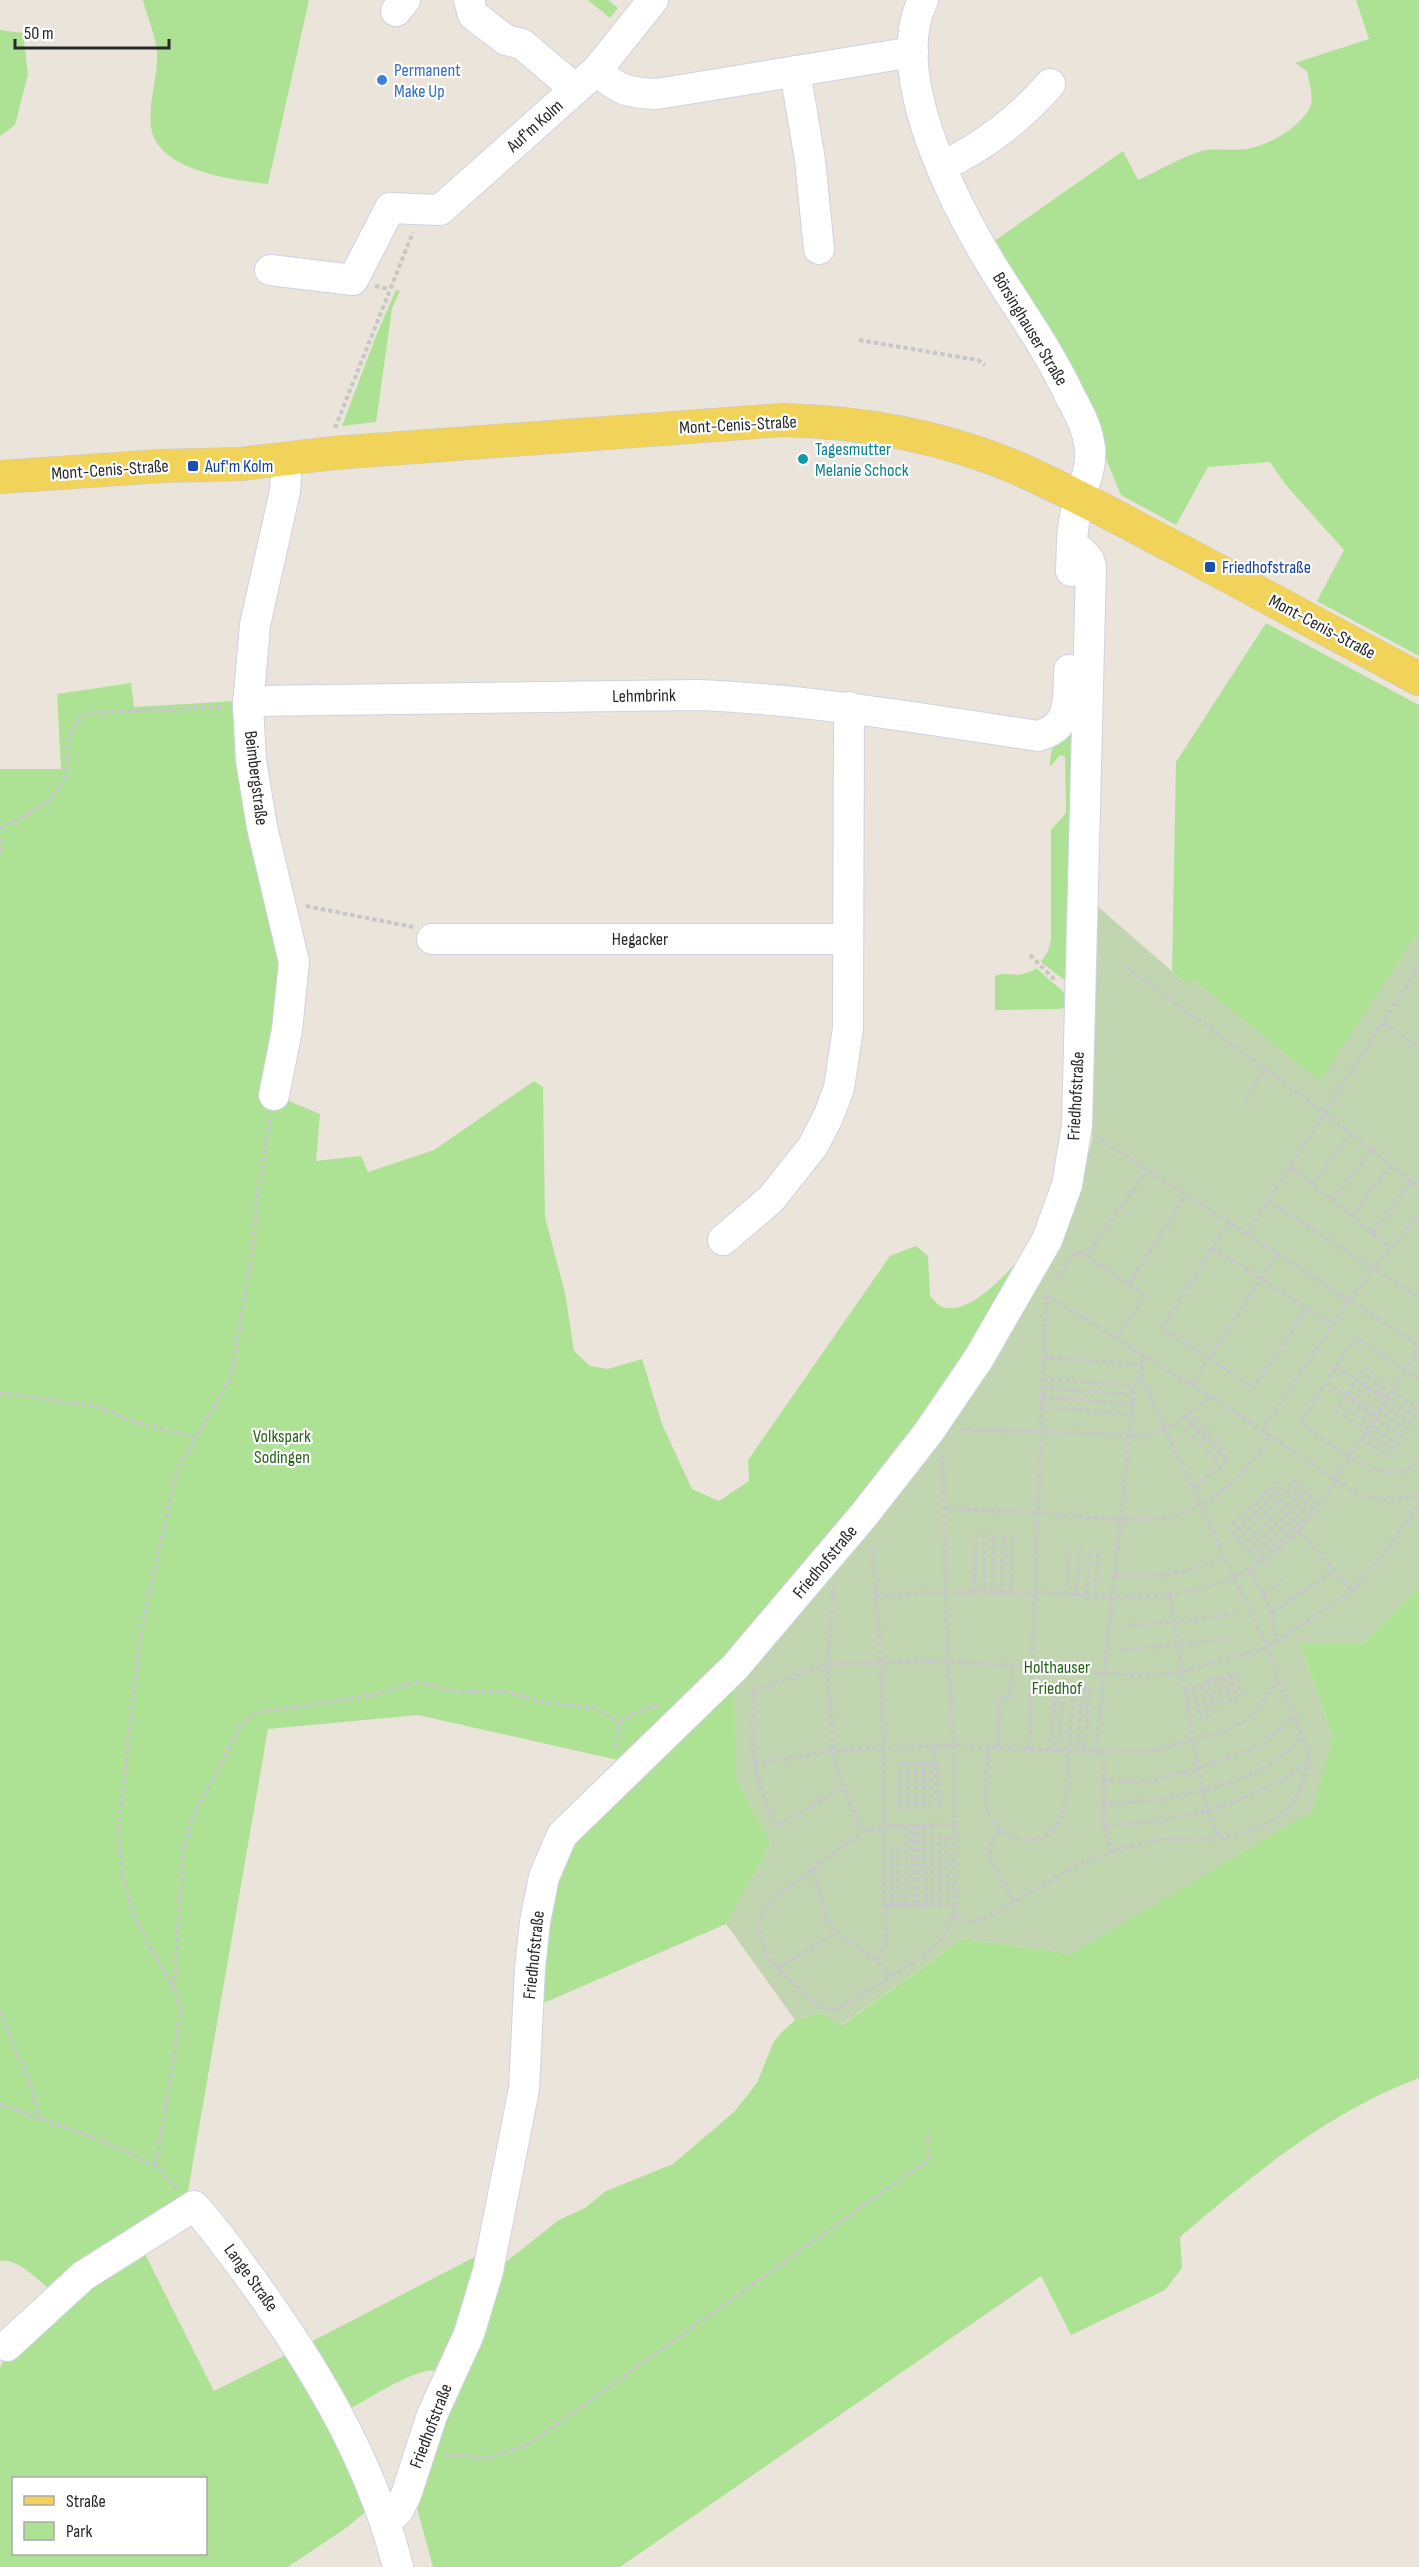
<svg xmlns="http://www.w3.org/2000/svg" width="1419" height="2567" viewBox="0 0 1419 2567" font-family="'Sofia Sans Condensed',sans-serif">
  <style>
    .green { fill: #ade295; fill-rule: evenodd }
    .cemetery { fill: #c1d5b1 }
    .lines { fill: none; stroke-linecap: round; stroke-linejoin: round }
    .minor-casing { stroke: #cfd2e2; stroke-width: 32 }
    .major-casing { stroke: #c7c7c7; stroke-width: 34 }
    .path { stroke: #c7c7c7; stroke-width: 4; stroke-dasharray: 4.5 3; stroke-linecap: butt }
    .minor { stroke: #fff; stroke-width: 30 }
    .major { stroke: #f1d359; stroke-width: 33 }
    .shop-dot { fill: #3f7fe0; stroke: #fff; stroke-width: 2 }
    .culture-dot { fill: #0f9aa8; stroke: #fff; stroke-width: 2 }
    .transit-dot { fill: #1a4fb4; stroke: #fff; stroke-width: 2 }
    .labels { text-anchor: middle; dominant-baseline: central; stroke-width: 4.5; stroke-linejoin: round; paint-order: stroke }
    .shop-label { font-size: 18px; fill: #366cbe; stroke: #fff; text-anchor: start }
    .street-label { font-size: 18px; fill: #282828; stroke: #fff }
    .culture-label { font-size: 18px; fill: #0d838f; stroke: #fff; text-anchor: start }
    .transit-label { font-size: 18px; fill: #164399; stroke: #fff; text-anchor: start }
    .park-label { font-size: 18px; fill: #266519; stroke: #fff }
  </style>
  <rect width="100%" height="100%" fill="#ebe4da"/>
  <!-- green -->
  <g class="green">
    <path d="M143,0H309L268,184C233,180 157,171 151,127C148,102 158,78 157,53C156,35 147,18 143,0Z"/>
    <polygon points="588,0 608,0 618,8 610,18"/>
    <path d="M1356,0H1419V656L1317,601L1344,550L1285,484L1270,462L1208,467L1176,525L1121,495L1100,445L990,244L1123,151L1138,180C1158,171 1179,158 1201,151C1210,148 1234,151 1246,149C1268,146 1300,128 1310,107C1314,96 1309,82 1307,71L1295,63L1369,39Z"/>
    <polygon points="0,30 23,33 28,74 15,125 0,136"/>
    <polygon points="396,290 400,291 392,308 376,422 342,426 376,336"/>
    <polygon points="1266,623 1419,705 1419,931 1320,1082 1194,980 1189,986 1172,971 1176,762"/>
    <path d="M131,683L134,707L236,701L280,963L284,1099L320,1114L316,1161L361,1156L368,1172L434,1150L534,1081L543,1087L545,1217L565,1293L574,1351L590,1366L608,1369L642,1359L662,1424L692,1489L719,1501L749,1481L748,1460L890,1256L916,1246L928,1256L930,1296C933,1299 937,1304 940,1306C965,1318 1001,1279 1016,1263L1017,1269L897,1465L631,1763L418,1715L268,1729L188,2191L116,2246H141L214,2391L294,2351L374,2505L346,2528L288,2567H0V2368L9,2350L53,2292C40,2282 17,2257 0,2261V769H61L57,694ZM14,2478H206V2554H14Z"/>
    <path d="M1071,731L1075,733L1068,983L1041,962L1048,951L1051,939V830L1066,813L1065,757L1060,755L1050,767C1050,745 1055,744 1071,731Z"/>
    <path d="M1036,968L1067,995L1073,1005L1059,1009L995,1010V976C1009,970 1017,981 1036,968Z"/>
    <path d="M1419,1587V2078C1327,2113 1255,2173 1180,2237L1182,2268L1165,2290L1071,2335L1041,2276L620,2567H433L414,2497L492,2273L559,2220L585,2208L606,2191L673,2164L734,2112L757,2083L773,2043L782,2032L795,2020L821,2013L842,2025L963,1939L1072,1954L1333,1736L1300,1644H1363Z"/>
    <polygon points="739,1676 736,1776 771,1844 726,1924 532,2008 557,1857"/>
    <path d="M488,2250L484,2274L436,2371C417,2366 364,2402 344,2412L305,2345Z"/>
  </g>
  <!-- cemetery -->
  <polygon class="cemetery" points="1096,905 1189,986 1194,980 1320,1081 1419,931 1419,1587 1363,1644 1300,1644 1333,1736 1313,1811 1072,1954 963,1939 841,2025 821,2013 795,2020 726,1924 771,1844 736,1776 734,1684 1039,1277 1070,1223 1092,1140"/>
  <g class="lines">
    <!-- minor casing -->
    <g class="minor-casing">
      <g id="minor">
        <polyline points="469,0 473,15 506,40 522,44 575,89"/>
        <path d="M923,0C884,79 964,224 1008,291C1030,325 1052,358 1070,396C1078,411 1086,425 1089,442C1095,468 1079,492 1075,517C1071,534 1072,553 1071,571"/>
        <polyline points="396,11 405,0"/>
        <path d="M597,70C617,90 628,93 657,94L913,52"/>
        <polyline points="795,71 810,160 819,249"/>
        <path d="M942,166C982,148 1022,117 1050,84"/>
        <polyline points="270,270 353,280 390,208 440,210 597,70 653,0"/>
        <path d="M248,701L699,695C813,700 925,719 1038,736C1072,727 1068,700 1069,670"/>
        <polyline points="432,939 847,939"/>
        <polyline points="274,1095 287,1030 294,962 262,827 251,760 248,706 255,625 285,491 287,459"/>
        <polyline points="723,1240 771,1199 813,1146 829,1115 839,1088 848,1028 849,707"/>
        <path d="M7,2346L83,2276L194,2206C218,2232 238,2261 259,2290C319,2374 373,2466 398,2567"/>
        <polyline points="385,2521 398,2511 406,2495 432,2415 469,2334 488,2271 524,2089 530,1968 535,1922 544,1877 562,1835 735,1667 863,1516 928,1433 979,1358 1047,1240 1067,1185 1077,1125 1091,567 1089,560 1082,552 1072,551"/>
      </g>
    </g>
    <!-- major casing -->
    <g class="major-casing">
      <path id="major" d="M0,477L162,466L241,464L334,453L783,420C862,422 944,437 1017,468C1076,494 1131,525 1187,554C1265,596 1342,638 1419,679"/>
    </g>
    <!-- path -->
    <g class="path">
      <polyline points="375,286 389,289"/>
      <polyline points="859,340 978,360 985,365"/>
      <polyline points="335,428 413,232"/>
      <path d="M0,828C24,817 55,803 66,776C67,772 67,766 67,762C69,738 67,729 87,713L223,707"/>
      <polyline points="0,840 2,847 0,855"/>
      <polyline points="306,906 413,927"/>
      <polyline points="1030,955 1055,980"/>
      <polyline points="1125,966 1325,1113 1419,1187"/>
      <polyline points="1382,1023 1419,1046"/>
      <polyline points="1245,1100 1265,1070"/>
      <polyline points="1099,1139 1419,1345"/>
      <polyline points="1291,1167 1391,1248"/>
      <polyline points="1312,1184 1351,1133"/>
      <polyline points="1268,1201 1419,1297"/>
      <polyline points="1332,1201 1372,1150"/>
      <polyline points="1351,1216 1391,1165"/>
      <polyline points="1229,1223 1162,1328 1254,1388 1307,1308"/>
      <polyline points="1372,1233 1412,1181"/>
      <polyline points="1247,1234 1419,966"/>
      <polyline points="1212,1248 1333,1325"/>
      <polyline points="1086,1256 1145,1295 1117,1338"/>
      <polyline points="1055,1280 1076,1251 1086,1256 1147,1170"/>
      <polyline points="1129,1284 1186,1195"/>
      <polyline points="1045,1294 1230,1409 1360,1496 1386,1500 1419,1496"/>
      <polyline points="1043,1357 1143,1365"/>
      <polyline points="1336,1367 1386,1399"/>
      <polyline points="1043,1379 1135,1386"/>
      <path d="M1419,1379L1355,1338L1300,1423C1325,1440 1393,1498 1419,1459"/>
      <polyline points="1326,1383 1375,1416"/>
      <polyline points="1191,1385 1278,1254"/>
      <polyline points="1042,1388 1133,1395"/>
      <polyline points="1391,1391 1419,1409"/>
      <polyline points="0,1393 96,1406 132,1421 195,1437"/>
      <polyline points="1042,1397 1133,1404"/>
      <polyline points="1387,1398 1419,1418"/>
      <polyline points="1383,1405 1414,1425"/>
      <polyline points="1041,1407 1131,1414"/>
      <polyline points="1378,1411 1410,1432"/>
      <polyline points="1335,1413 1366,1366"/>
      <polyline points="1186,1417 1227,1458 1220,1467 1193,1488"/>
      <polyline points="1343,1418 1373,1371"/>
      <polyline points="1374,1418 1406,1439"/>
      <polyline points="1350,1423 1381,1376"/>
      <polyline points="1370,1425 1401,1446"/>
      <polyline points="1358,1427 1388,1381"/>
      <path d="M961,1429L1146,1436C1172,1429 1190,1413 1211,1397"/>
      <polyline points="1184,1431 1200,1416"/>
      <polyline points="1262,1431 1349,1300 1419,1214"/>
      <polyline points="1365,1431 1397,1452"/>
      <polyline points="1361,1438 1393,1459"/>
      <polyline points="1191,1439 1207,1423"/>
      <polyline points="1198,1446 1214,1430"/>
      <polyline points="1206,1453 1221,1436"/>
      <polyline points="1213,1460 1228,1444"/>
      <polyline points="1293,1479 1319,1506"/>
      <polyline points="1334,1480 1419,1349"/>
      <polyline points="1276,1481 1310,1517"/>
      <polyline points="1289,1484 1315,1512"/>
      <polyline points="1270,1487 1305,1523"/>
      <polyline points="1265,1491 1300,1528"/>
      <polyline points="1260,1496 1295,1533"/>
      <polyline points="1254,1501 1289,1538"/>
      <polyline points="1249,1506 1283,1543"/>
      <path d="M944,1508C979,1510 1014,1511 1049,1514C1088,1516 1150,1527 1186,1512C1227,1494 1246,1473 1270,1436"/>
      <polyline points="1243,1511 1278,1548"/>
      <polyline points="1237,1516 1272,1553"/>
      <polyline points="1232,1521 1266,1558"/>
      <polyline points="1227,1526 1260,1563"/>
      <polyline points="1298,1530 1352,1591"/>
      <polyline points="872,1545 881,1663 885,1826 883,1836 886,1946 877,1960"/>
      <polyline points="1250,1569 1272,1612 1276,1641"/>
      <path d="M1114,1575C1152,1579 1189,1573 1224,1558"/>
      <path d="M834,1588L827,1664L833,1751L843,1788L863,1832C848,1843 769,1899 765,1908C753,1934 764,1956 784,1974C799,1987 814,2008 835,2010L915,1962L940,1943L952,1917L971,1922L990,1916L1085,1861L1123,1848L1162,1839L1203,1840L1237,1835L1269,1823L1288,1810L1301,1788L1309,1762L1306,1743L1278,1681L1268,1647L1225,1558L1141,1376L1144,1356"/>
      <polyline points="974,1592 976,1535"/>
      <polyline points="983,1592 985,1535"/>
      <polyline points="992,1593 994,1534"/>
      <polyline points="1002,1593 1003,1534"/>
      <polyline points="1011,1593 1013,1534"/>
      <polyline points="1066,1595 1070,1547"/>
      <polyline points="1076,1595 1080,1548"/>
      <polyline points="1086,1595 1090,1549"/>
      <polyline points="1263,1595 1283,1580"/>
      <path d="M876,1596C929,1592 982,1592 1036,1593C1103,1596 1171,1605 1234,1577C1278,1558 1310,1520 1336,1482"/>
      <polyline points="1095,1596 1099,1549"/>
      <polyline points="1170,1596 1198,1769 1207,1810 1219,1837"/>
      <polyline points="1272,1612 1334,1571"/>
      <polyline points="1127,1626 1233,1615"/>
      <polyline points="1121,1650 1233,1639"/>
      <polyline points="1231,1675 1237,1701"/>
      <polyline points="1224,1677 1231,1706"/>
      <polyline points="1216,1678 1223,1708"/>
      <polyline points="1201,1686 1209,1719"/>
      <polyline points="1193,1688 1201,1721"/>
      <path d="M753,1690C752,1744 750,1777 777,1826L843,1788"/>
      <polyline points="1185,1690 1209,1684"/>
      <polyline points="753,1691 827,1664 948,1661 1139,1676 1181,1672 1268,1647 1352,1591 1388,1549 1419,1504"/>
      <polyline points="1215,1713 1208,1680 1238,1674 1243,1696"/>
      <polyline points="620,1722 634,1713 660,1704"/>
      <polyline points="934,1746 934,1763"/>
      <path d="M988,1747C988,1762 983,1802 988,1813C996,1835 1026,1848 1047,1835C1057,1829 1061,1818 1065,1808L1073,1688"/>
      <polyline points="997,1748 1000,1697 1010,1697 1012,1666"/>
      <polyline points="1029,1749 1046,1293"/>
      <polyline points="1050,1750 1056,1686 1090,1689 1084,1752"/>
      <polyline points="1058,1751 1064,1687"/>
      <polyline points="1077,1752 1083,1688"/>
      <polyline points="1096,1752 1135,1381 1141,1376"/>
      <polyline points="1103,1752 1103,1821 1111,1852"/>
      <polyline points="907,1763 908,1810"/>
      <polyline points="915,1763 916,1810"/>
      <polyline points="923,1763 924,1810"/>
      <polyline points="931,1763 931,1810"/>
      <polyline points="754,1764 833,1751 884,1747 954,1746 1103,1752 1153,1751 1223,1732 1252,1717 1278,1681"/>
      <polyline points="1102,1781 1148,1781 1198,1769 1261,1745 1282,1728 1293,1714"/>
      <path d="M1102,1803C1152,1805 1238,1789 1279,1758C1287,1752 1295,1744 1303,1737"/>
      <polyline points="900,1811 899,1763 938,1763 939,1810"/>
      <polyline points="913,1825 915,1905"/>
      <polyline points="917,1825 918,1905"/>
      <polyline points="924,1825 926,1905"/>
      <polyline points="931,1825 933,1905"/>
      <path d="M1104,1825C1176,1823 1249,1806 1308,1763"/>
      <polyline points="906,1826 907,1905"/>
      <polyline points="998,1829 989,1849 990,1858 1015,1902"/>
      <polyline points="863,1832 885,1826 954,1825"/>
      <polyline points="939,1835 940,1905"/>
      <polyline points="946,1836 948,1905"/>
      <polyline points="891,1848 892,1906"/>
      <polyline points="898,1848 899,1906"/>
      <polyline points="813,1869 828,1921 835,1933 877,1960 891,1977"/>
      <polyline points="885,1906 955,1905 954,1746 948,1661 942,1454"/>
      <polyline points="952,1917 955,1905"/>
      <polyline points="778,1968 835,1933"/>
      <polyline points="174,1987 184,1845 196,1810 217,1773 240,1726 255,1713 373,1695 416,1682 460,1692 508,1692 542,1702 594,1708 620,1722 615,1747"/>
      <polyline points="0,2011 33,2091 39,2120"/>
      <polyline points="0,2104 107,2143 156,2166 178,2190"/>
      <polyline points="156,2166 181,2010 174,1988 148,1944 133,1912 123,1878 118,1836 122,1794 140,1637 176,1472 231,1378 252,1252 256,1205 270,1119"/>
      <polyline points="445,2454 488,2458 529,2444 929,2159 927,2134"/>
    </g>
    <!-- minor -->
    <use href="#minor" class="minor"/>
    <!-- major -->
    <use href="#major" class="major"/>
  </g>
  <!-- markers -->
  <circle class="shop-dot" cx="382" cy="80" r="6"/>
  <circle class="culture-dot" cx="803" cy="459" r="6"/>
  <g class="transit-dot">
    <rect x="187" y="460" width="12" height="12" rx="3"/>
    <rect x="1204" y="561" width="12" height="12" rx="3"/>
  </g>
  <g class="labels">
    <!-- shop labels -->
    <g class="shop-label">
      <text x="394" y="70">Permanent<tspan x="394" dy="21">Make Up</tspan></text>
    </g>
    <!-- street labels -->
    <g class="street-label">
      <text transform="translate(535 126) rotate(-42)">Auf'm Kolm</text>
      <text transform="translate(1030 329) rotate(59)">Börsinghauser Straße</text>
      <text transform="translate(738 425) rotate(-3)">Mont-Cenis-Straße</text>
      <text transform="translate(110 470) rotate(-4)">Mont-Cenis-Straße</text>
      <text transform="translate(1322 627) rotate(28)">Mont-Cenis-Straße</text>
      <text transform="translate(644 696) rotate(-1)">Lehmbrink</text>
      <text transform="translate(256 778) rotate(83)">Beimbergstraße</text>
      <text x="640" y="939">Hegacker</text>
      <text transform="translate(1076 1096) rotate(-87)">Friedhofstraße</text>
      <text transform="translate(825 1562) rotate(-50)">Friedhofstraße</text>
      <text transform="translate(534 1955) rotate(-84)">Friedhofstraße</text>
      <text transform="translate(251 2278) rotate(54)">Lange Straße</text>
      <text transform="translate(431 2426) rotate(-69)">Friedhofstraße</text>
    </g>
    <!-- culture labels -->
    <g class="culture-label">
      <text x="815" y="449">Tagesmutter<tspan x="815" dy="21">Melanie Schock</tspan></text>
    </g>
    <!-- transit labels -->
    <g class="transit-label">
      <text x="205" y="466">Auf'm Kolm</text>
      <text x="1222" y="567">Friedhofstraße</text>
    </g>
    <!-- park labels -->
    <g class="park-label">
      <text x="282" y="1436">Volkspark<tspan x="282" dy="21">Sodingen</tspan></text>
      <text x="1057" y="1667">Holthauser<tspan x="1057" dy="21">Friedhof</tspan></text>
    </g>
  </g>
  <!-- legend -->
  <rect x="12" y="2477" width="195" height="78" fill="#ffffff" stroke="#a9a9a9" stroke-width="1.5"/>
  <rect x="24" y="2496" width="30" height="9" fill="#f1d359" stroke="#a9a9a9" stroke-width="1.5"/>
  <text x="66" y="2507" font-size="18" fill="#282828">Straße</text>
  <rect x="24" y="2522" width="30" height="18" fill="#ade295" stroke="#a9a9a9" stroke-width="1.5"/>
  <text x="66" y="2537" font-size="18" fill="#282828">Park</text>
  <!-- scale -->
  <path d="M15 39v9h154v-9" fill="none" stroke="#282828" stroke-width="3"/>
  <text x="24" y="39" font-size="18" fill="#282828" stroke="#ffffff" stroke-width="4.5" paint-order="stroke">50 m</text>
</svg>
